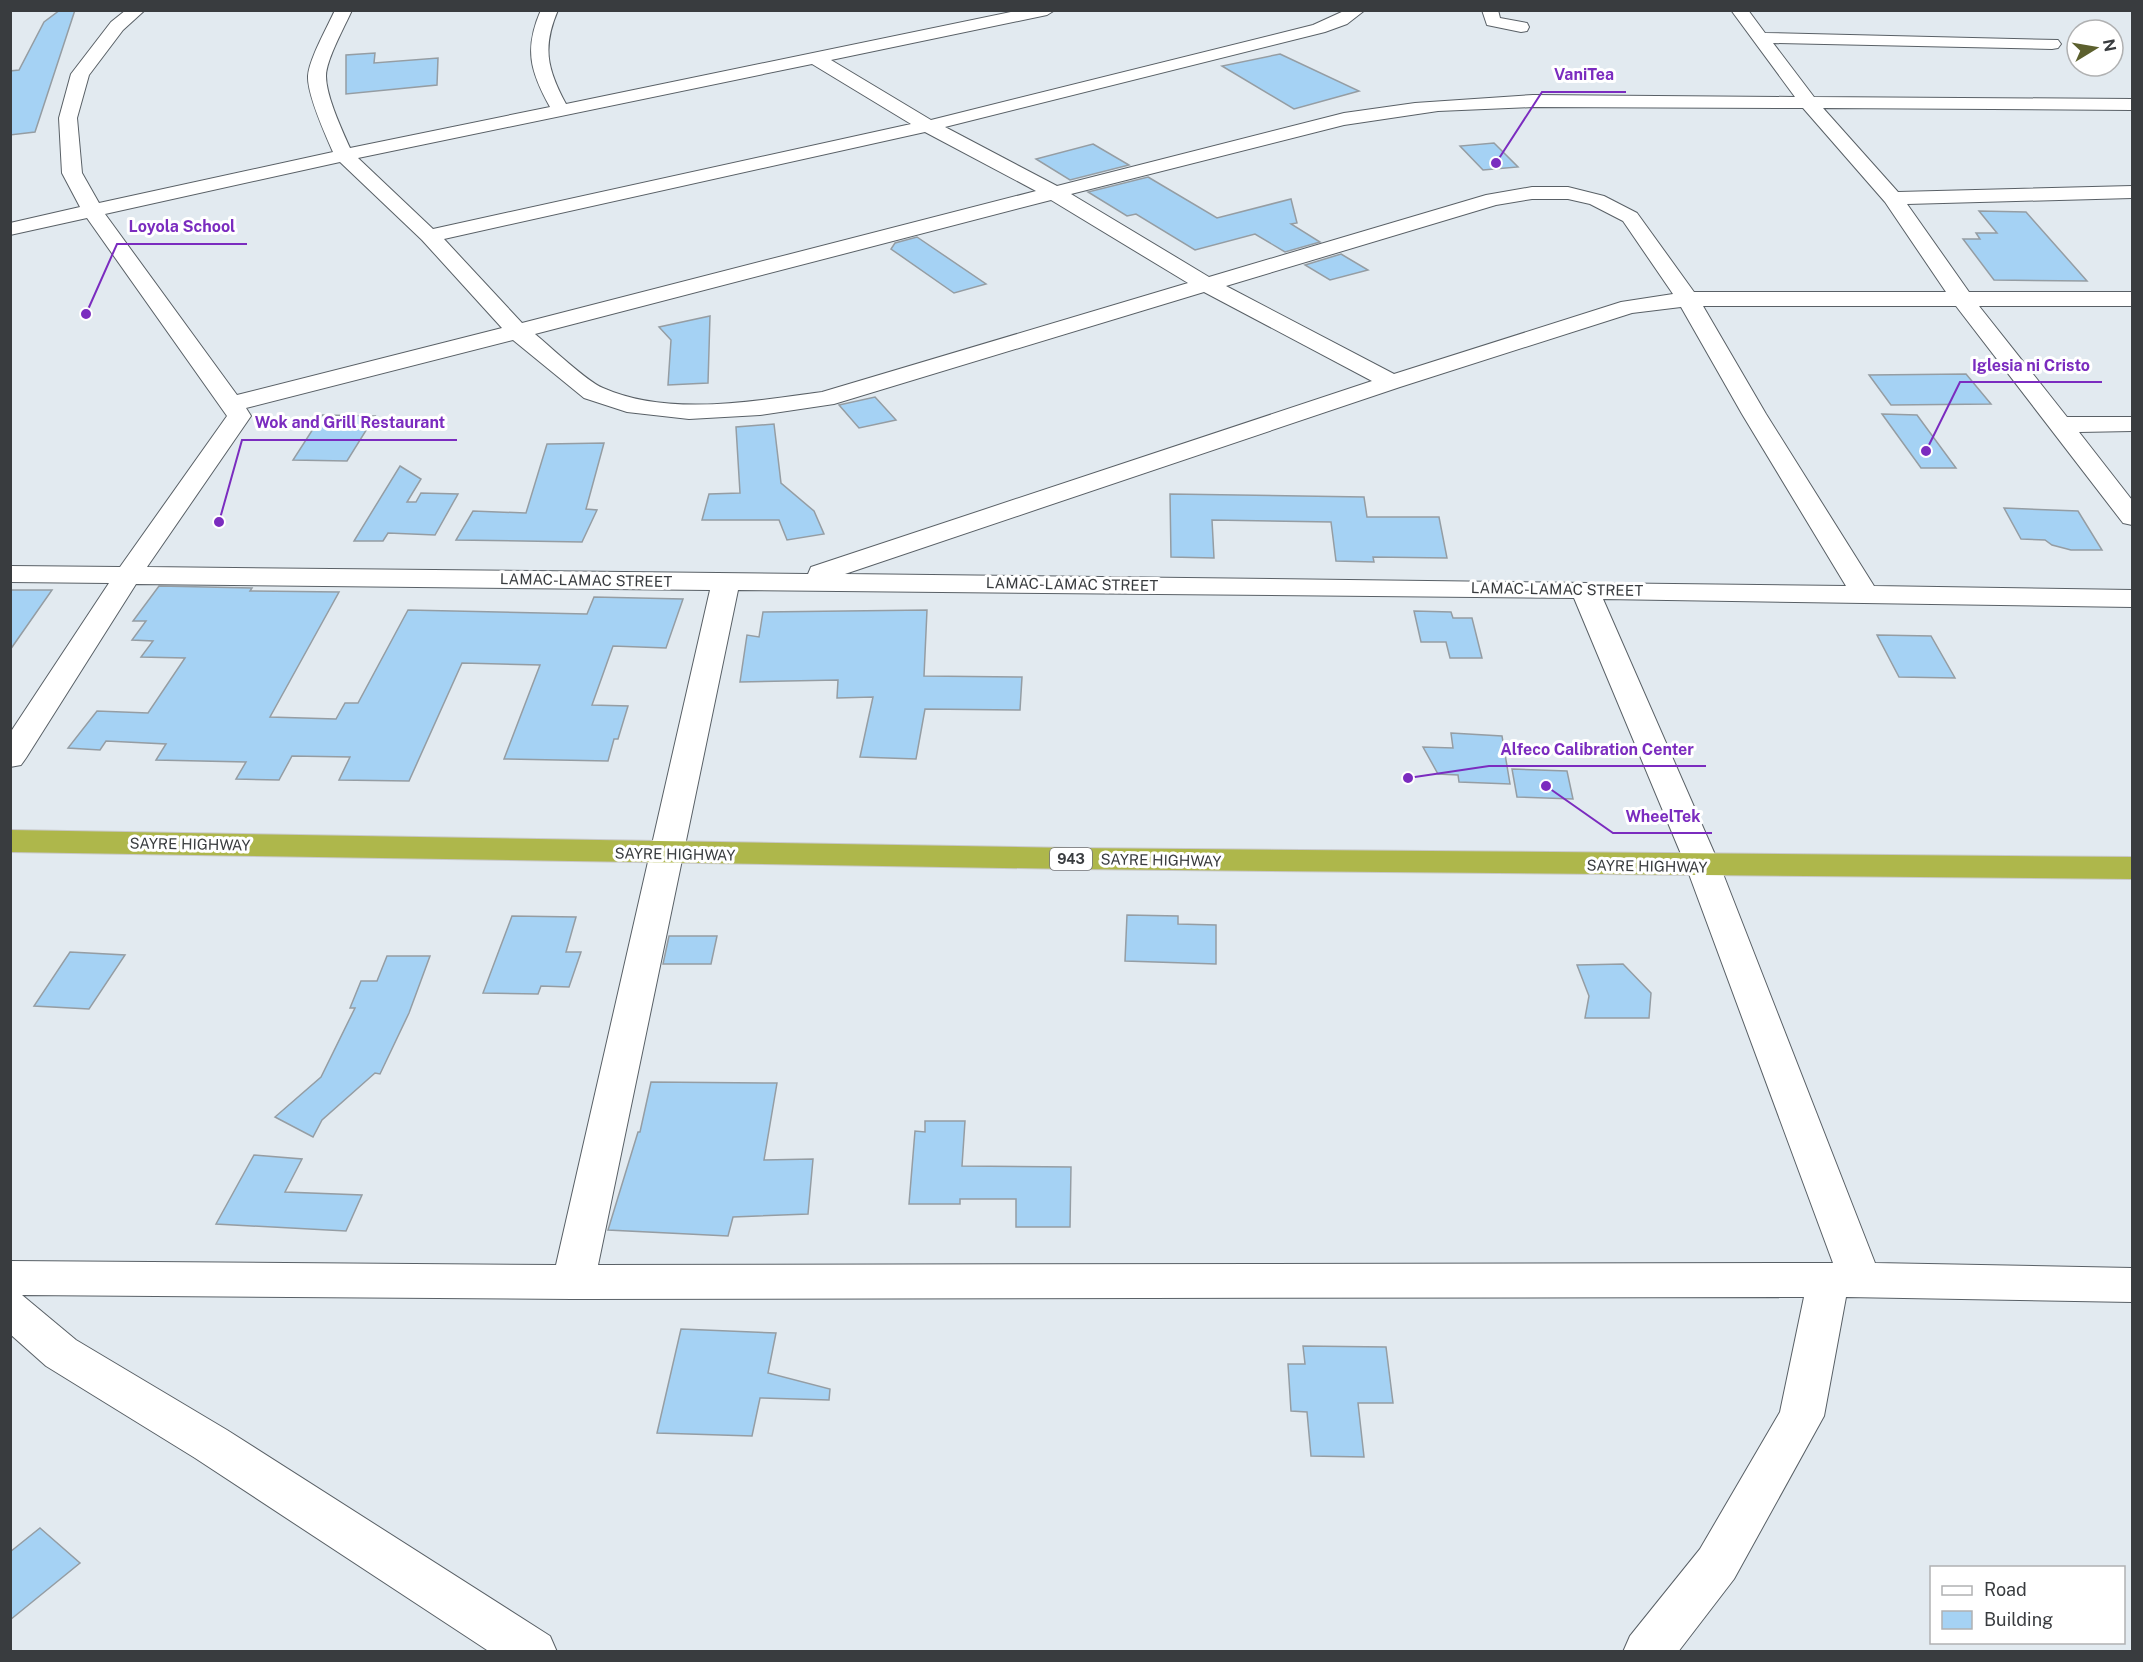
<svg xmlns="http://www.w3.org/2000/svg" width="2143" height="1662" viewBox="0 0 2143 1662" font-family="'Public Sans',sans-serif">
  <style>
    .building { fill: #a5d2f4; stroke: #959da3; stroke-width: 1.5 }
    .lines { fill: none; stroke-linecap: round; stroke-linejoin: round }
    .street-casing { stroke: #596066; stroke-width: 2 }
    .highway-casing { stroke: #c8c8c9; stroke-width: 2 }
    .street { fill: #fff; fill-rule: evenodd }
    .highway { fill: #aeb74b; fill-rule: evenodd }
    .labels { text-anchor: middle; dominant-baseline: central; stroke-width: 6; stroke-linejoin: round; paint-order: stroke }
    .shield { fill: #fff; stroke: #747679; stroke-width: 1.5 }
    .shield-label { font-size: 14px; font-weight: bold; fill: #393c3f }
    .street-label { font-size: 15px; fill: #393c3f; stroke: #fff }
    .leader { fill: none; stroke: #7b2cbf; stroke-width: 2 }
    .callout-dot { fill: #7b2cbf; stroke: #fff; stroke-width: 2 }
    .callout-label { font-size: 16px; text-anchor: middle; font-weight: bold; fill: #7b2cbf; stroke: #fff; stroke-width: 6; stroke-linejoin: round; paint-order: stroke }
  </style>
  <rect width="100%" height="100%" fill="#e2eaf0"/>
  <!-- building -->
  <g class="building">
    <polygon points="60,10 75,10 35,132 10,135 10,71 19,70 44,22"/>
    <polygon points="375,53 374,63 438,58 437,85 346,94 346,55"/>
    <polygon points="1280,54 1359,91 1294,109 1222,66"/>
    <polygon points="1494,143 1518,167 1483,170 1460,146"/>
    <polygon points="1093,144 1129,165 1070,180 1036,159"/>
    <polygon points="1148,177 1217,218 1291,199 1297,223 1291,224 1320,242 1285,252 1255,234 1195,250 1136,214 1127,216 1088,192"/>
    <polygon points="1979,211 2026,212 2087,281 1994,280 1963,239 1980,239 1976,233 1997,233"/>
    <polygon points="917,237 986,284 954,293 891,249 895,243"/>
    <polygon points="1341,254 1368,270 1330,280 1305,265"/>
    <polygon points="710,316 708,383 668,385 671,340 659,327"/>
    <polygon points="1966,374 1991,404 1891,405 1869,375"/>
    <polygon points="875,397 896,420 859,428 839,405"/>
    <polygon points="1882,414 1917,415 1956,468 1921,468"/>
    <polygon points="322,415 375,416 347,461 293,460"/>
    <polygon points="774,424 781,483 814,511 824,534 787,540 779,520 702,520 709,494 740,493 736,427"/>
    <polygon points="604,443 586,509 597,510 582,542 456,540 473,511 526,513 547,444"/>
    <polygon points="400,466 421,479 407,502 416,502 421,493 458,494 435,535 388,533 383,541 354,541"/>
    <polygon points="1170,494 1364,497 1367,517 1439,517 1447,558 1373,557 1374,562 1336,561 1331,522 1212,520 1214,558 1171,557"/>
    <polygon points="2004,508 2078,511 2102,550 2071,550 2052,545 2045,540 2021,539"/>
    <polygon points="159,586 252,588 250,591 339,592 270,717 336,719 345,703 358,703 408,610 587,614 594,597 683,599 666,648 613,646 592,705 628,706 618,739 614,739 608,761 504,759 540,665 462,663 409,781 339,780 350,757 292,756 279,780 236,779 246,762 156,760 166,744 106,741 100,750 68,748 97,711 148,713 185,658 141,657 153,641 132,640 146,621 133,621"/>
    <polygon points="10,590 52,590 10,650"/>
    <polygon points="927,610 924,676 1022,677 1020,710 925,709 916,759 860,757 873,697 837,698 838,680 740,682 747,635 759,637 763,612"/>
    <polygon points="1414,611 1451,612 1453,618 1472,618 1482,658 1450,658 1446,642 1421,642"/>
    <polygon points="1877,635 1931,636 1955,678 1899,677"/>
    <polygon points="1451,733 1502,736 1510,784 1459,782 1458,775 1438,774 1423,747 1453,748"/>
    <polygon points="1512,769 1567,771 1573,799 1517,797"/>
    <polygon points="1127,915 1178,916 1178,924 1216,925 1216,964 1125,961"/>
    <polygon points="512,916 576,917 566,952 581,952 569,987 541,986 538,994 483,993"/>
    <polygon points="669,936 717,936 711,964 663,964"/>
    <polygon points="70,952 125,955 89,1009 34,1006"/>
    <polygon points="387,956 430,956 409,1013 380,1074 375,1073 322,1120 313,1137 275,1117 321,1077 355,1008 350,1008 361,981 377,981"/>
    <polygon points="1623,964 1651,993 1649,1018 1585,1018 1589,996 1577,965"/>
    <polygon points="651,1082 777,1083 764,1160 813,1159 808,1214 733,1217 728,1236 608,1230 638,1132 640,1132"/>
    <polygon points="925,1121 965,1121 962,1166 1071,1167 1070,1227 1016,1227 1016,1199 960,1199 960,1204 909,1204 915,1131 925,1132"/>
    <polygon points="254,1155 302,1159 285,1192 362,1195 346,1231 216,1224"/>
    <polygon points="681,1329 776,1333 768,1373 830,1389 829,1400 760,1398 752,1436 657,1433"/>
    <polygon points="1303,1346 1386,1347 1393,1403 1358,1403 1364,1457 1311,1456 1307,1412 1291,1411 1288,1364 1305,1364"/>
    <polygon points="40,1528 80,1563 10,1620 10,1552"/>
  </g>
  <g class="lines">
    <!-- street casing -->
    <g class="street-casing">
      <g id="street">
        <path d="M126,10H145L123,30L89,75L77,118L82,173L99,203L333,152C325,134 307,94 308,76C309,59 328,26 335,10H352C345,26 326,60 326,76C326,96 342,130 350,148L550,107C530,71 524,49 541,10H558C542,47 547,69 566,104L1020,10H1055L1047,15L831,60L931,120L1313,25L1346,10H1365L1347,24L1325,32L945,127L1057,186L1344,113L1415,103L1533,95L1795,97L1731,10H1748L1765,33L2058,40L2061,44L2058,48L2052,49L1773,43L1814,97L2132,99V110L1823,108L1898,192L2132,186V198L1907,204L1969,292H2132V306H1979L2067,417H2132V431L2079,432L2132,500V525L2123,523L1956,306H1703L1766,414L1874,586L2132,590V607L1603,599L1720,866L1875,1263L2132,1268V1302L1846,1297L1824,1416L1734,1579L1678,1652H1623L1630,1636L1700,1549L1780,1412L1804,1297L573,1299L22,1295L76,1340L227,1430L550,1636L557,1652H490L195,1458L46,1366L10,1334V1261L556,1265L710,590L136,584L26,758L21,765L10,767V733L109,583L10,582V566L120,567L227,416L87,218L10,235V223L80,207L62,173L59,118L71,74L111,22ZM812,64L911,124L433,229L358,158ZM1533,107L1803,108L1885,202L1946,292H1694L1637,213L1604,196L1568,187H1532L1486,195L1209,277L1071,194L1344,125L1438,111ZM925,132L1036,191L522,323L444,239ZM340,162L422,240L502,328L237,395L105,214ZM1532,199H1568L1590,204L1623,221L1673,294L1621,302L1394,374L1226,286L1496,205ZM1051,200L1188,283L822,392C755,401 668,417 603,388C586,381 551,347 535,334ZM1204,292L1372,381L811,567L808,574L147,567L251,416L246,408L513,340L584,398L627,412L689,419L760,415L834,404ZM1681,307L1742,414L1846,586L845,574L1400,387L1632,313ZM738,590L1574,598L1686,866L1833,1263L598,1265Z"/>
        <polygon points="1482,10 1498,10 1500,18 1527,23 1529,27 1527,31 1521,32 1487,25"/>
      </g>
    </g>
    <!-- highway casing -->
    <g class="highway-casing">
      <polygon id="highway" points="10,830 1071,848 2132,857 2132,879 1071,869 10,852"/>
    </g>
    <!-- street -->
    <use href="#street" class="street"/>
    <!-- highway -->
    <use href="#highway" class="highway"/>
  </g>
  <g class="labels">
    <!-- shield labels -->
    <rect class="shield" x="1050" y="848" width="42" height="22" rx="4.5"/>
    <g class="shield-label">
      <text x="1071" y="859">943</text>
    </g>
    <!-- street labels -->
    <g class="street-label">
      <text transform="translate(586 580) rotate(1)">LAMAC-LAMAC STREET</text>
      <text transform="translate(1072 584) rotate(1)">LAMAC-LAMAC STREET</text>
      <text transform="translate(1557 589) rotate(1)">LAMAC-LAMAC STREET</text>
      <text transform="translate(190 844) rotate(1)">SAYRE HIGHWAY</text>
      <text transform="translate(675 854) rotate(1)">SAYRE HIGHWAY</text>
      <text transform="translate(1161 860) rotate(1)">SAYRE HIGHWAY</text>
      <text transform="translate(1647 866) rotate(1)">SAYRE HIGHWAY</text>
    </g>
  </g>
  <!-- callouts -->
  <path class="leader" d="M1496 163L1542 92H1626M86 314L117 244H247M1926 451L1960 382H2102M219 522L242 440H457M1408 778L1489 766H1706M1546 786L1613 833H1712"/>
  <g class="callout-dot">
    <circle cx="1496" cy="163" r="6"/>
    <circle cx="86" cy="314" r="6"/>
    <circle cx="1926" cy="451" r="6"/>
    <circle cx="219" cy="522" r="6"/>
    <circle cx="1408" cy="778" r="6"/>
    <circle cx="1546" cy="786" r="6"/>
  </g>
  <g class="callout-label">
    <text x="1584" y="80">VaniTea</text>
    <text x="182" y="232">Loyola School</text>
    <text x="2031" y="371">Iglesia ni Cristo</text>
    <text x="350" y="428">Wok and Grill Restaurant</text>
    <text x="1597" y="755">Alfeco Calibration Center</text>
    <text x="1663" y="822">WheelTek</text>
  </g>
  <!-- border -->
  <rect width="2143" height="1662" fill="none" stroke="#393c3f" stroke-width="24"/>
  <!-- legend -->
  <rect x="1930" y="1566" width="195" height="78" fill="#ffffff" stroke="#b0b1b2" stroke-width="1.5"/>
  <rect x="1942" y="1586" width="30" height="9" fill="#ffffff" stroke="#b0b1b2" stroke-width="1.5"/>
  <text x="1984" y="1596" font-size="18" fill="#393c3f">Road</text>
  <rect x="1942" y="1611" width="30" height="18" fill="#a5d2f4" stroke="#b0b1b2" stroke-width="1.5"/>
  <text x="1984" y="1626" font-size="18" fill="#393c3f">Building</text>
  <!-- north arrow -->
  <g transform="translate(2095 48) rotate(79)"><circle r="28" fill="#ffffff" stroke="#b0b1b2" stroke-width="1.5"/>
  <path d="M0-4.5L10 22L0 15L-10 22Z" fill="#5c602e"/>
  <text y="-9" font-size="16" font-weight="bold" text-anchor="middle" fill="#393c3f">N</text>
  </g>
</svg>
